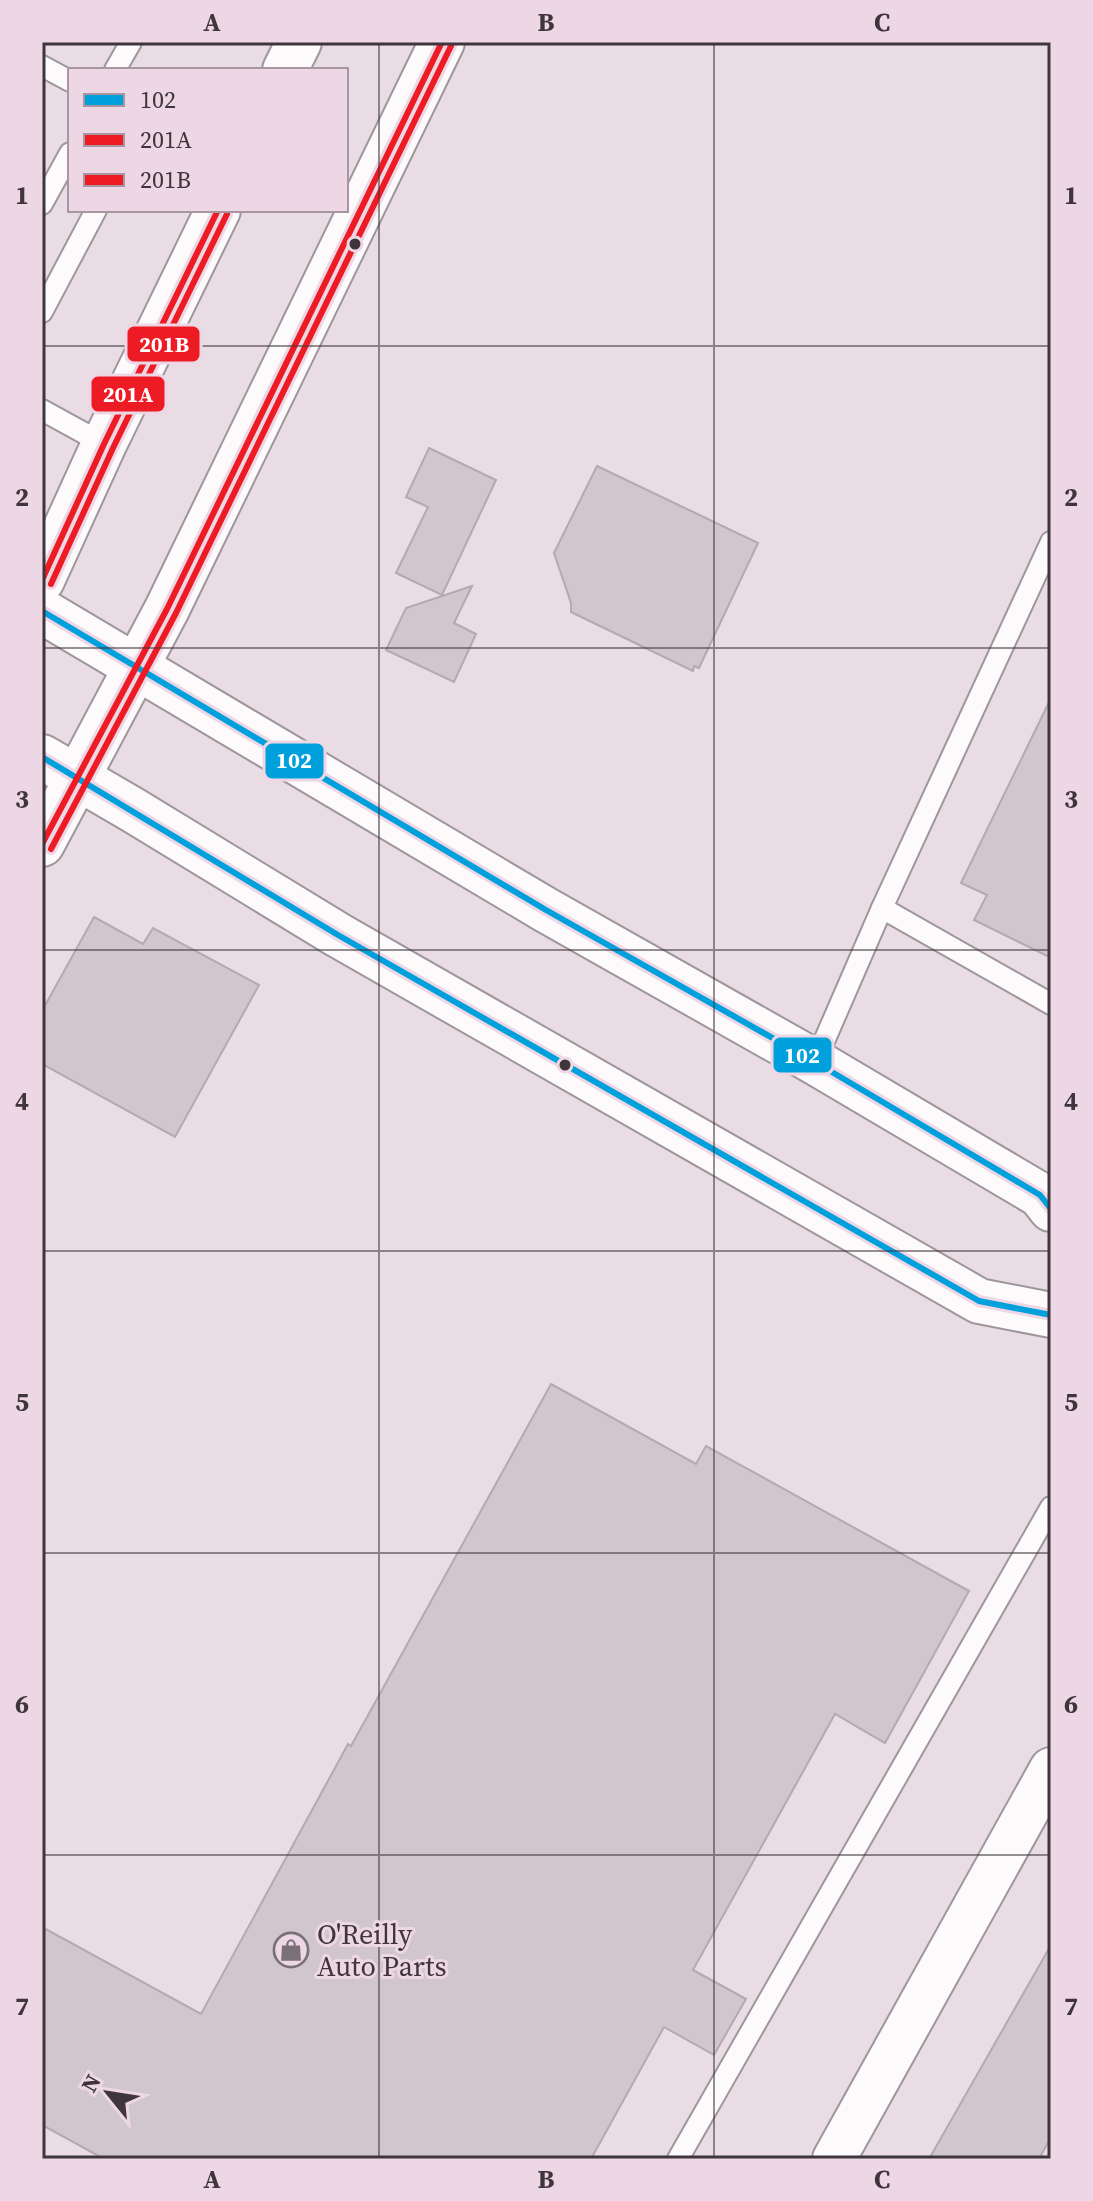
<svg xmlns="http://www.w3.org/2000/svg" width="1093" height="2201" viewBox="0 0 1093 2201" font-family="'Source Serif 4',serif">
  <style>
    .building { fill: #d1c6cc; stroke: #b4a9b0; stroke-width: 2 }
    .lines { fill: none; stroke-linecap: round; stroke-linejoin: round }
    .service-casing { stroke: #9f969c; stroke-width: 24 }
    .minor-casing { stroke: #9f969c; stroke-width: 46 }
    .primary-casing { stroke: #9f969c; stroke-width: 48 }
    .service { stroke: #fcfafb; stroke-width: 20 }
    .minor { stroke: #fcfafb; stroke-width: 42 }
    .primary { stroke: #fcfafb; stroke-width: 44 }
    .bus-1-casing { stroke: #eed7e5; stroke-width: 12 }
    .bus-2-casing { stroke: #eed7e5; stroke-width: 12 }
    .bus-3-casing { stroke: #eed7e5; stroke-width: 12 }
    .bus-1 { stroke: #00a0dc; stroke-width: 6 }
    .bus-2 { stroke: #ed1b24; stroke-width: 6 }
    .bus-3 { stroke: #ed1b24; stroke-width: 6 }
    .grid { fill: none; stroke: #3f363c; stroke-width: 2; stroke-opacity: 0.55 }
    .bus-dot { fill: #3f363c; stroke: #eed7e5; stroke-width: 3 }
    .labels { text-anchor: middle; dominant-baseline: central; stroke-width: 6; stroke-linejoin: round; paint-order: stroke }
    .poi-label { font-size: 28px; fill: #3f363c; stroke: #eed7e5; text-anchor: start }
    .line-badge { stroke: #eed7e5; stroke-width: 3 }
    .badge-label { font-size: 22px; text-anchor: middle; font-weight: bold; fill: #fff }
    .neatline { fill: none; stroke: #3f363c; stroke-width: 3 }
    .grid-label { font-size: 26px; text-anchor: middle; font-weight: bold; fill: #3f363c }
  </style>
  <rect width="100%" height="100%" fill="#e9dce4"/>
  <!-- building -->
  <g class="building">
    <polygon points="429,448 496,480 442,595 396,573 428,507 406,497"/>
    <polygon points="597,466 758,543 699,668 694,666 693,671 571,612 571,603 554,553"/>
    <polygon points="472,586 454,623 476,634 454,682 386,650 406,608"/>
    <polygon points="1051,698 1051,958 974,920 987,895 961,883"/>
    <polygon points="94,917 143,944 153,928 259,985 175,1137 42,1064 42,1011"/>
    <polygon points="551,1384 696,1464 706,1446 969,1591 885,1743 835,1714 693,1970 746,1999 714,2055 664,2027 591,2159 104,2159 42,2125 42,1927 201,2014 348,1744 351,1746"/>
    <polygon points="1051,1945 1051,2137 1039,2159 929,2159"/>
  </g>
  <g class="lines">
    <!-- service casing -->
    <g class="service-casing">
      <g id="service">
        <polyline points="42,66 70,81"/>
        <polyline points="115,70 131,42"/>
        <polyline points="42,204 70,153"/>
        <polyline points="42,312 96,210"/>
        <polyline points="42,410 104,444"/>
        <polyline points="882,908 1051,1004"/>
        <polyline points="815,1062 882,908 1051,542"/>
        <polyline points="678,2159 1051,1507"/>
      </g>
    </g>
    <!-- minor casing -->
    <g class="minor-casing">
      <polyline id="minor" points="834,2159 1051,1769"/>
    </g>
    <!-- primary casing -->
    <g class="primary-casing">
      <g id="primary">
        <polyline points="285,70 299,42"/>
        <polyline points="42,580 104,444 218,210"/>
        <polyline points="42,611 546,910 815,1062 1040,1195 1051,1209"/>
        <polyline points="42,757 133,810 338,935 979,1301 1051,1315"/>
        <polyline points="42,844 167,609 442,42"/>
      </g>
    </g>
    <!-- service -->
    <use href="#service" class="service"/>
    <!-- minor -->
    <use href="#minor" class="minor"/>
    <!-- primary -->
    <use href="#primary" class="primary"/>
    <!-- bus-1 casing -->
    <g class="bus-1-casing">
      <g id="bus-1">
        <polyline points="42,611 546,910 815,1062 1040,1195 1051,1209"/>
        <polyline points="42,757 338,935 979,1301 1051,1315"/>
      </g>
    </g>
    <!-- bus-2 casing -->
    <g class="bus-2-casing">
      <g id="bus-2">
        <polyline points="42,580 104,444 218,210"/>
        <polyline points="42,844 167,609 442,42"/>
      </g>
    </g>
    <!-- bus-3 casing -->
    <g class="bus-3-casing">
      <g id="bus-3">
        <polyline points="51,584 113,448 227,214"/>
        <polyline points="51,849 176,613 451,46"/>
      </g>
    </g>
    <!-- bus-1 -->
    <use href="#bus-1" class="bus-1"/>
    <!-- bus-2 -->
    <use href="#bus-2" class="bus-2"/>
    <!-- bus-3 -->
    <use href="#bus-3" class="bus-3"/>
  </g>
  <!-- grid -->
  <path class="grid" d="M379,42V2159M714,42V2159M42,346H1051M42,648H1051M42,950H1051M42,1251H1051M42,1553H1051M42,1855H1051"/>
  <!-- icons -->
  <defs>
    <g id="shop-ring" transform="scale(1.8)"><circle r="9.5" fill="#eed7e5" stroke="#7a7077" stroke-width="1.5"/><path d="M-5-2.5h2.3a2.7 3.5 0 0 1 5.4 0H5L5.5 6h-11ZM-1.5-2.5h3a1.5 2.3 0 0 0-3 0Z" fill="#7a7077"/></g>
  </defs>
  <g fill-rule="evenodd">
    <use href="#shop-ring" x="291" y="1950"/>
  </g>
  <!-- markers -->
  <g class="bus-dot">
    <circle cx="355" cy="244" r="7"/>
    <circle cx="565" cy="1065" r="7"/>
  </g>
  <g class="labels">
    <!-- poi labels -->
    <g class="poi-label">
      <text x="317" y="1934">O'Reilly<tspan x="317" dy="32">Auto Parts</tspan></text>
    </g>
  </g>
  <g class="line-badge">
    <rect x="126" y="325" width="75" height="38" rx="8" fill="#ed1b24"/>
    <rect x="90" y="375" width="76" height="38" rx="8" fill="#ed1b24"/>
    <rect x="264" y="742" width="61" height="38" rx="8" fill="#00a0dc"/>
    <rect x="772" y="1036" width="61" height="38" rx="8" fill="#00a0dc"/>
  </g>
  <g class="badge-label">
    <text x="164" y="352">201B</text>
    <text x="128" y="402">201A</text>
    <text x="294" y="768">102</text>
    <text x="802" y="1063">102</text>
  </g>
  <!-- border -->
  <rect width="1093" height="2201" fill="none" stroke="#eed7e5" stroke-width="88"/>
  <!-- legend -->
  <rect x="68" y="68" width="280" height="144" fill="#eed7e5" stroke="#a897a1" stroke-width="2"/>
  <rect x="84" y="94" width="40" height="12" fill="#00a0dc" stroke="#a897a1" stroke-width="2"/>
  <text x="140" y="108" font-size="24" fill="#3f363c">102</text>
  <rect x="84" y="134" width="40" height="12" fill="#ed1b24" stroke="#a897a1" stroke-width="2"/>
  <text x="140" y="148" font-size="24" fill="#3f363c">201A</text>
  <rect x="84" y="174" width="40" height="12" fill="#ed1b24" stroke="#a897a1" stroke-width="2"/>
  <text x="140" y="188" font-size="24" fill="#3f363c">201B</text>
  <!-- north arrow -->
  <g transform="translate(108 2093) rotate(300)" stroke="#eed7e5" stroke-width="6" paint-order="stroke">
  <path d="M0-6L14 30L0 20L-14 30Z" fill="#3f363c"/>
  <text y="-12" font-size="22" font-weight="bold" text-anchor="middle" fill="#3f363c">N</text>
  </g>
  <rect x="44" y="44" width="1005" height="2113" class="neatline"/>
  <g class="grid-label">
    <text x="212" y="31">A</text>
    <text x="546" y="31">B</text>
    <text x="882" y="31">C</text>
    <text x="22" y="204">1</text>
    <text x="1071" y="204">1</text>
    <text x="22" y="506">2</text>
    <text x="1071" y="506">2</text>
    <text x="22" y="808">3</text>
    <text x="1071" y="808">3</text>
    <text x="22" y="1110">4</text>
    <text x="1071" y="1110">4</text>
    <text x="22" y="1411">5</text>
    <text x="1071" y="1411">5</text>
    <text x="22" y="1713">6</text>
    <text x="1071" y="1713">6</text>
    <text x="22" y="2015">7</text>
    <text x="1071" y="2015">7</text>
    <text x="212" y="2188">A</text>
    <text x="546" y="2188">B</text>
    <text x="882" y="2188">C</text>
  </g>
</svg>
